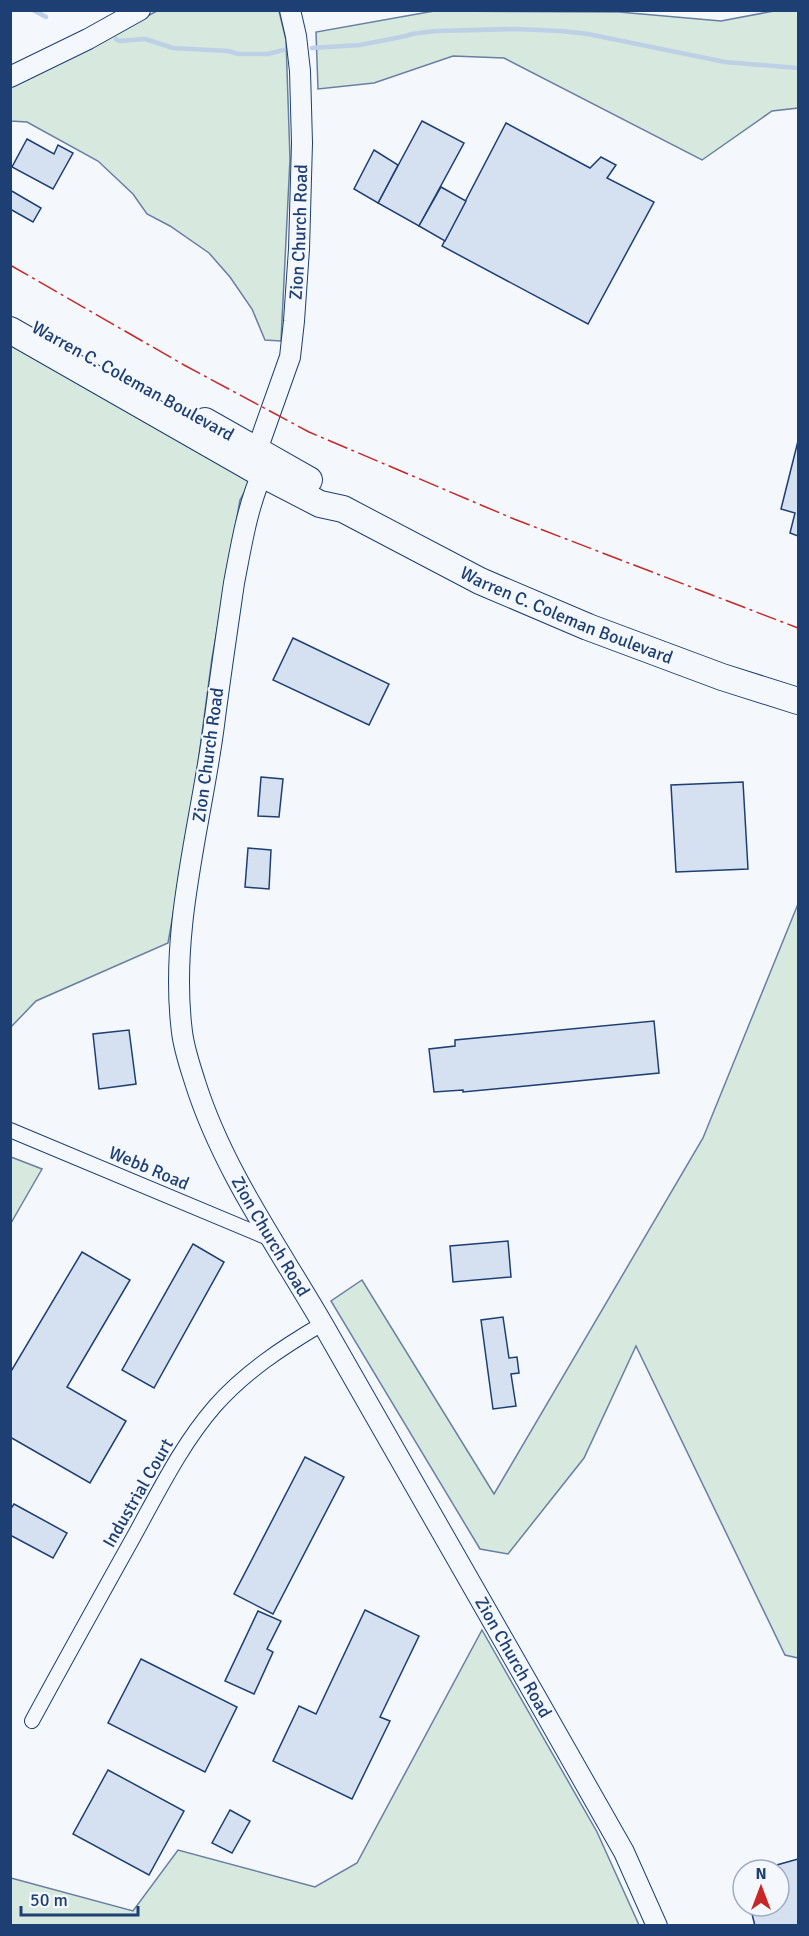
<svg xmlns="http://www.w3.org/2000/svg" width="809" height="1936" viewBox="0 0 809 1936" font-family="Signika,sans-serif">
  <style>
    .green { fill: #d7e8df; stroke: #687fa3; stroke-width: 1.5 }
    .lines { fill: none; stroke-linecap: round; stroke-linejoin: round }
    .stream { stroke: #bed0e5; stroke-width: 4.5 }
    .building { fill: #d5e0f0; stroke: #1d3f73; stroke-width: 1.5 }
    .street-casing { stroke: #1d3f73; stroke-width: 16 }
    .secondary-casing { stroke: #1d3f73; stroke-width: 22 }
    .highway-casing { stroke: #1d3f73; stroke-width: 28 }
    .street { stroke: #f4f7fb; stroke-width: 14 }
    .secondary { stroke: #f4f7fb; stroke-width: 20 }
    .highway { stroke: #f4f7fb; stroke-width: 26 }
    .power { stroke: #c62828; stroke-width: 1.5; stroke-dasharray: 21 4.5 3 4.5; stroke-linecap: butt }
    .labels { text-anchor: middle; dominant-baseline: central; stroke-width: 4.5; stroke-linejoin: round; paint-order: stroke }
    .street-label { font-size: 18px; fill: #1d3f73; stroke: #f4f7fb }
  </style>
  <rect width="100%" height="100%" fill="#f4f7fb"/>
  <!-- green -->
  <g class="green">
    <polygon points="157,11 279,11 286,40 290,159 281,341 265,340 252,309 230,277 209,253 170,226 147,214 133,194 98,161 27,122 11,121 10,87"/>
    <polygon points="434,11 619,12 721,21 774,11 798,11 798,108 772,111 702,160 504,58 453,56 374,83 318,89 316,32"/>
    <polygon points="11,345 251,480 240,500 212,658 193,801 168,943 36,1001 11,1027"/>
    <polygon points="798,904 798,1658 785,1655 636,1346 584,1458 508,1554 480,1549 331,1301 362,1280 494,1494 703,1138"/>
    <polygon points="11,1157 42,1169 11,1223"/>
    <polygon points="482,1630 597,1832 639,1925 11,1925 11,1878 133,1911 178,1850 315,1887 357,1863"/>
  </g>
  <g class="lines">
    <!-- stream -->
    <g class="stream">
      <polyline points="33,10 46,17"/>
      <polyline points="116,39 119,41 145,39 173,48 228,51 239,54 268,54 283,50"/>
      <polyline points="312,48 360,45 406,36 412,34 435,31 515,29 561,31 588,34 725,62 798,68"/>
    </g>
  </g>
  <!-- building -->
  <g class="building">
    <polygon points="422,121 464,143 419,226 378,203"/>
    <polygon points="506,123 590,168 601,157 616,165 607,178 654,202 588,324 442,246"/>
    <polygon points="27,139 54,154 58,145 73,153 53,189 12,167"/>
    <polygon points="374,150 398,165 378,203 354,189"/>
    <polygon points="441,187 466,201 445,241 419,226"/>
    <polygon points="10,190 41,208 33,222 10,209"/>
    <polygon points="798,441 798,536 790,533 795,513 781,509"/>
    <polygon points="293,638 389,684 369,725 273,680"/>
    <polygon points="261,777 283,779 279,817 258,816"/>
    <polygon points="743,782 748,869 676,872 671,785"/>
    <polygon points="248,848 271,850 269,889 245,887"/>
    <polygon points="654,1021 659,1073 463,1092 463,1090 434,1092 429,1049 455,1046 455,1040"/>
    <polygon points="129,1030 136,1084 99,1089 93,1034"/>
    <polygon points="508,1241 511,1277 453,1282 450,1246"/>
    <polygon points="193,1244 224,1262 154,1388 122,1370"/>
    <polygon points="82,1252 130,1280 67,1387 126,1421 90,1483 10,1437 10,1373"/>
    <polygon points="503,1317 509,1358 517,1357 519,1373 511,1374 516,1406 493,1409 481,1320"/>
    <polygon points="305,1457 344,1477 273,1614 234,1594"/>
    <polygon points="14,1504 67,1533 53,1558 10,1535 10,1510"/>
    <polygon points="365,1610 419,1636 380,1717 390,1721 352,1799 273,1761 299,1706 316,1714"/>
    <polygon points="258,1611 281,1621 267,1649 273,1652 254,1694 225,1681"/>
    <polygon points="141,1659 237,1707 205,1772 108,1723"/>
    <polygon points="108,1770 184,1811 149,1875 73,1834"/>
    <polygon points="230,1810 250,1821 232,1853 212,1843"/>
    <polygon points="798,1859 798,1926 755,1926 750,1906 779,1906 779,1870 759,1870"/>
  </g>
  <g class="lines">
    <!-- street casing -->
    <g class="street-casing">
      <g id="street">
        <polyline points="10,1130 273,1240"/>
        <path d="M32,1721C65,1660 99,1599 133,1538C158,1493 181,1445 215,1406C245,1372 283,1347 322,1324"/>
      </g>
    </g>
    <!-- secondary casing -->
    <g class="secondary-casing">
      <g id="secondary">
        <polyline points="10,77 88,39 140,10"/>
        <path id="s1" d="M257,450L290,357L294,321L299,249L302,143L300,71L296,36L290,10"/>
        <path id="s2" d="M262,474C247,508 241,547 234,583C227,631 220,678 214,725C201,825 169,930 182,1032C184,1049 190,1066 195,1082C223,1171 279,1248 325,1328C425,1503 525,1677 624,1852L657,1926"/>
      </g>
    </g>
    <!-- highway casing -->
    <g class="highway-casing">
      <g id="highway">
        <path id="s3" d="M10,330L262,474L320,504L343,509L480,581L588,627L722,677L798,701"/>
        <polyline points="205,421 309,480"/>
      </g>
    </g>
    <!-- street -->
    <use href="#street" class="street"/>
    <!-- secondary -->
    <use href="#secondary" class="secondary"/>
    <!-- highway -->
    <use href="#highway" class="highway"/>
    <!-- power -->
    <polyline class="power" points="10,265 184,365 309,432 514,519 798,628"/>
  </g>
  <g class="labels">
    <!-- street labels -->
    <g class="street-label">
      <text stroke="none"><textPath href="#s1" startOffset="224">Zion Church Road</textPath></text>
      <text transform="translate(133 381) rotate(29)">Warren C. Coleman Boulevard</text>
      <text stroke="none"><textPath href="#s3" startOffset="627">Warren C. Coleman Boulevard</textPath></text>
      <text transform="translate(208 755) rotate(-82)">Zion Church Road</text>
      <text transform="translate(149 1168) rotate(23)">Webb Road</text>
      <text stroke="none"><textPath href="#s2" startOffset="790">Zion Church Road</textPath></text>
      <text transform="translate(138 1493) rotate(-60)">Industrial Court</text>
      <text stroke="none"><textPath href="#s2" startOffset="1276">Zion Church Road</textPath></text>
    </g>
  </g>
  <!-- border -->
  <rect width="809" height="1936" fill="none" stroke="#1d3f73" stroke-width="24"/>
  <!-- north arrow -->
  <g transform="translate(761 1888)"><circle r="28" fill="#f4f7fb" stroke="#9eadc5" stroke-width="1.5"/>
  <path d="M0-4.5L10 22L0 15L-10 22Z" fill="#c62828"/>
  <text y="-9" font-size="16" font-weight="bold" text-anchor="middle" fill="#1d3f73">N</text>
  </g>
  <!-- scale -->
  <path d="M21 1906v9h117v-9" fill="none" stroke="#1d3f73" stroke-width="3"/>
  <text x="30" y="1906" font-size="18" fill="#1d3f73" stroke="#f4f7fb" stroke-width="4.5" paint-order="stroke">50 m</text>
</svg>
